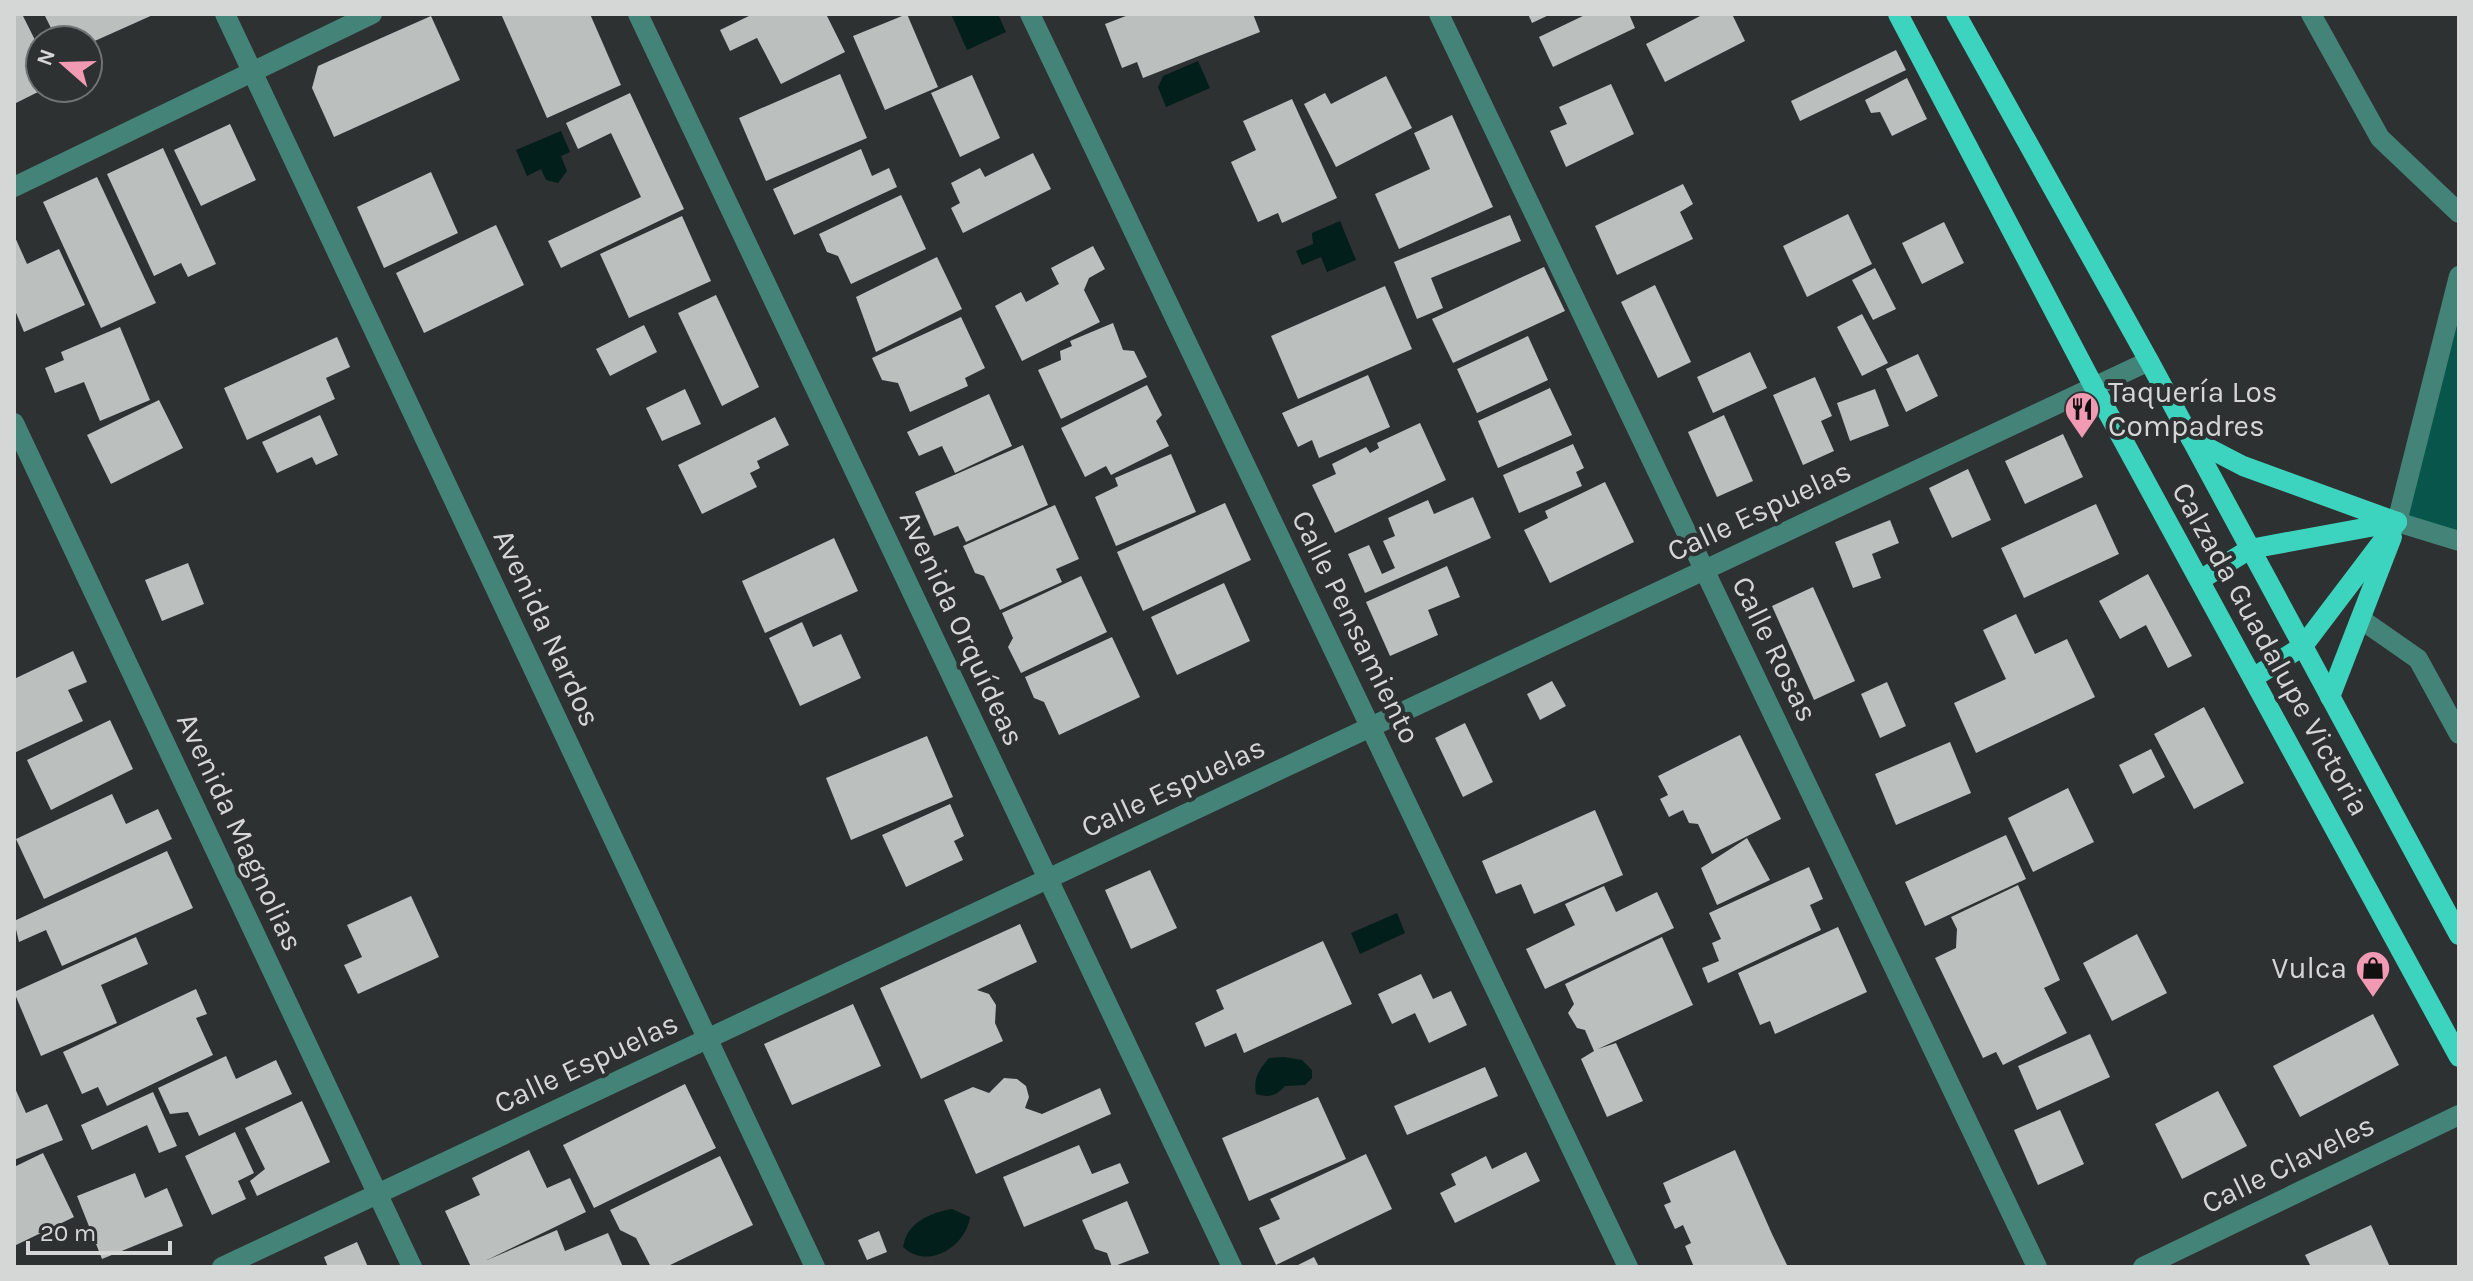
<svg xmlns="http://www.w3.org/2000/svg" width="2473" height="1281" viewBox="0 0 2473 1281" font-family="Karla,sans-serif">
  <style>
    .green { fill: #08554b }
    .water { fill: #021f1b }
    .building { fill: #bbbfbe }
    .lines { fill: none; stroke-linecap: round; stroke-linejoin: round }
    .minor { stroke: #448378; stroke-width: 20 }
    .major { stroke: #3dd4bf; stroke-width: 20 }
    .labels { text-anchor: middle; dominant-baseline: central; stroke-width: 8; stroke-linejoin: round; paint-order: stroke }
    .poi-label { font-size: 30px; fill: #d4d7d6; stroke: #2e3131; text-anchor: start }
    .street-label { font-size: 30px; fill: #d4d7d6; stroke: #2e3131 }
  </style>
  <rect width="100%" height="100%" fill="#2e3131"/>
  <!-- green -->
  <polygon class="green" points="2459,311 2459,533 2403,519"/>
  <!-- water -->
  <g class="water">
    <polygon points="951,14 998,14 1006,32 967,50"/>
    <polygon points="1198,61 1210,88 1166,107 1158,87 1163,76"/>
    <polygon points="561,131 570,152 561,156 567,171 558,183 546,180 541,169 527,176 516,150"/>
    <polygon points="1340,221 1356,260 1327,272 1321,257 1302,265 1296,251 1313,244 1312,233"/>
    <polygon points="1397,913 1405,933 1360,954 1351,933"/>
    <path d="M1284,1057L1302,1060L1312,1070V1078L1305,1085L1285,1086C1276,1096 1269,1098 1256,1094C1253,1078 1259,1070 1269,1058Z"/>
    <path d="M952,1209L970,1217C966,1246 928,1271 903,1247C907,1222 930,1213 952,1209Z"/>
  </g>
  <!-- building -->
  <g class="building">
    <polygon points="14,14 22,14 40,50 40,88 46,88 14,104"/>
    <polygon points="44,14 155,14 88,44 88,40 57,40"/>
    <polygon points="501,14 590,14 621,85 547,118"/>
    <polygon points="753,14 826,14 845,52 781,84 757,38 730,51 720,30"/>
    <polygon points="907,14 938,87 885,110 853,36"/>
    <polygon points="1131,14 1253,14 1260,32 1143,78 1137,62 1122,68 1105,24"/>
    <polygon points="1528,14 1551,14 1532,23"/>
    <polygon points="1587,14 1629,14 1635,28 1553,67 1539,37"/>
    <polygon points="1704,14 1732,14 1745,41 1665,82 1646,44"/>
    <polygon points="431,16 460,80 334,137 312,88 318,66"/>
    <polygon points="1896,50 1906,70 1800,121 1791,101"/>
    <polygon points="840,74 867,138 766,181 739,118"/>
    <polygon points="972,75 1000,138 960,157 931,93"/>
    <polygon points="1386,76 1412,128 1336,167 1304,104 1325,93 1331,104"/>
    <polygon points="1907,78 1927,119 1892,136 1880,112 1871,113 1865,100"/>
    <polygon points="1611,84 1634,134 1566,167 1550,131 1567,124 1559,107"/>
    <polygon points="630,93 684,209 561,268 548,241 641,197 611,133 578,149 566,123"/>
    <polygon points="1292,99 1337,198 1282,223 1278,213 1258,222 1231,162 1256,150 1243,121"/>
    <polygon points="1452,115 1493,207 1399,249 1375,194 1430,169 1414,133"/>
    <polygon points="230,124 256,180 201,206 174,150"/>
    <polygon points="163,148 216,264 188,277 181,263 154,276 107,174"/>
    <polygon points="861,149 872,176 889,168 897,187 794,235 773,189"/>
    <polygon points="1033,153 1051,189 963,233 951,208 960,203 951,183 980,168 985,177"/>
    <polygon points="431,172 458,233 384,268 357,207"/>
    <polygon points="97,177 156,303 101,328 43,202"/>
    <polygon points="1683,184 1693,204 1680,212 1693,239 1617,275 1595,226"/>
    <polygon points="901,195 926,249 851,284 838,256 827,252 819,234"/>
    <polygon points="1848,214 1872,264 1807,297 1783,246"/>
    <polygon points="1510,215 1521,241 1431,278 1443,308 1417,319 1394,262"/>
    <polygon points="682,216 711,281 629,318 600,254"/>
    <polygon points="1944,222 1964,263 1922,284 1902,243"/>
    <polygon points="496,225 524,285 424,333 396,273"/>
    <polygon points="14,235 27,264 59,249 85,305 24,332 14,308"/>
    <polygon points="1093,246 1105,269 1089,278 1084,290 1100,322 1022,361 995,306 1021,292 1026,302 1059,284 1051,268"/>
    <polygon points="937,257 962,309 876,352 856,297"/>
    <polygon points="1544,267 1565,311 1453,363 1432,319"/>
    <polygon points="1875,268 1896,309 1873,320 1852,280"/>
    <polygon points="1655,285 1691,362 1658,378 1621,302"/>
    <polygon points="1385,286 1412,349 1298,399 1271,336"/>
    <polygon points="716,295 759,387 722,406 678,313"/>
    <polygon points="1862,314 1888,363 1862,376 1837,327"/>
    <polygon points="961,317 985,368 965,378 968,386 910,412 898,383 882,380 872,358"/>
    <polygon points="1113,323 1123,350 1134,351 1147,377 1061,419 1038,370 1061,360 1060,351 1072,346 1070,341"/>
    <polygon points="644,325 657,352 610,376 596,349"/>
    <polygon points="120,327 150,400 100,421 84,382 55,393 45,368 64,360 61,352"/>
    <polygon points="1528,336 1548,380 1477,413 1457,369"/>
    <polygon points="337,337 350,367 326,378 335,399 247,440 224,388"/>
    <polygon points="1750,352 1767,388 1713,413 1697,377"/>
    <polygon points="1918,354 1938,396 1906,412 1886,369"/>
    <polygon points="1368,375 1390,427 1319,458 1312,440 1298,447 1282,413"/>
    <polygon points="1815,377 1832,416 1821,421 1834,451 1803,465 1773,395"/>
    <polygon points="1147,385 1162,415 1156,421 1169,446 1111,475 1106,466 1085,477 1061,428"/>
    <polygon points="1550,388 1572,435 1498,468 1478,421"/>
    <polygon points="685,389 701,424 662,441 646,408"/>
    <polygon points="1875,389 1889,426 1850,441 1837,403"/>
    <polygon points="989,394 1012,446 955,473 942,446 919,456 907,432"/>
    <polygon points="159,400 183,448 111,484 87,435"/>
    <polygon points="320,415 338,455 316,465 312,457 277,473 262,442"/>
    <polygon points="1724,415 1753,481 1717,497 1688,432"/>
    <polygon points="775,417 789,445 757,461 760,468 750,473 757,487 702,514 678,465"/>
    <polygon points="1420,423 1446,480 1335,533 1312,485 1336,474 1332,464 1366,447 1370,453 1379,448 1377,443"/>
    <polygon points="2063,434 2083,477 2025,504 2005,461"/>
    <polygon points="1573,444 1584,468 1576,472 1582,486 1519,513 1503,475"/>
    <polygon points="1023,445 1048,505 966,542 958,526 934,536 915,492"/>
    <polygon points="1171,454 1196,512 1116,546 1095,497 1118,486 1115,478"/>
    <polygon points="1968,469 1991,520 1952,538 1929,488"/>
    <polygon points="1605,482 1634,542 1550,583 1524,530 1548,518 1545,511"/>
    <polygon points="1473,497 1491,538 1365,593 1348,554 1369,545 1382,574 1395,568 1383,541 1395,536 1388,518 1428,500 1434,514"/>
    <polygon points="1225,503 1251,560 1143,611 1117,552"/>
    <polygon points="2096,504 2119,554 2024,598 2001,548"/>
    <polygon points="1055,505 1079,559 1056,569 1062,582 1000,610 984,576 975,573 963,546"/>
    <polygon points="1890,520 1899,543 1872,554 1881,578 1853,588 1835,542"/>
    <polygon points="834,538 858,591 765,633 742,581"/>
    <polygon points="188,563 204,604 162,621 145,580"/>
    <polygon points="1447,566 1460,597 1428,610 1438,635 1390,656 1366,602"/>
    <polygon points="2148,574 2192,656 2168,668 2146,625 2120,639 2099,601"/>
    <polygon points="1081,576 1107,632 1021,673 1008,647 1013,638 1002,613"/>
    <polygon points="1224,583 1250,641 1177,675 1151,617"/>
    <polygon points="1813,587 1855,681 1814,700 1772,606"/>
    <polygon points="2016,614 2035,654 2067,639 2095,697 1976,753 1954,703 2006,679 1983,630"/>
    <polygon points="802,622 813,647 841,634 861,678 800,706 769,638"/>
    <polygon points="1112,637 1140,697 1059,735 1044,702 1034,698 1025,677"/>
    <polygon points="73,651 87,682 68,690 83,721 14,753 14,679"/>
    <polygon points="1552,681 1566,706 1540,720 1527,694"/>
    <polygon points="1887,682 1906,726 1880,738 1861,694"/>
    <polygon points="2204,707 2244,783 2194,809 2154,734"/>
    <polygon points="110,720 133,769 51,810 27,760"/>
    <polygon points="1465,723 1493,782 1463,797 1435,738"/>
    <polygon points="1740,735 1781,819 1712,854 1698,824 1689,823 1683,810 1669,817 1660,799 1668,795 1658,776"/>
    <polygon points="927,736 953,797 851,840 826,778"/>
    <polygon points="1950,742 1971,793 1896,825 1875,774"/>
    <polygon points="2151,749 2165,777 2133,794 2119,765"/>
    <polygon points="2068,788 2094,842 2033,872 2008,818"/>
    <polygon points="112,794 126,824 158,809 172,839 44,899 16,839"/>
    <polygon points="950,804 964,836 954,841 963,860 906,887 882,835"/>
    <polygon points="1595,810 1623,875 1534,914 1521,884 1496,894 1482,861"/>
    <polygon points="2006,835 2026,879 1925,926 1905,882"/>
    <polygon points="1747,838 1770,880 1717,905 1701,868"/>
    <polygon points="167,851 193,908 62,966 46,930 19,942 14,921"/>
    <polygon points="1809,867 1823,899 1810,905 1821,930 1708,983 1702,968 1719,961 1712,943 1721,939 1709,913"/>
    <polygon points="1150,870 1177,928 1131,949 1105,890"/>
    <polygon points="2018,885 2060,980 2044,988 2067,1033 2003,1065 1996,1052 1983,1058 1935,958 1956,948 1957,929 1951,917"/>
    <polygon points="1604,886 1616,912 1657,892 1674,928 1545,989 1526,949 1575,925 1565,904"/>
    <polygon points="411,896 439,957 358,994 344,965 362,957 347,925"/>
    <polygon points="1020,924 1037,962 977,990 989,994 996,1005 995,1023 1003,1041 921,1079 880,988"/>
    <polygon points="1838,927 1867,992 1775,1034 1770,1021 1760,1025 1738,973"/>
    <polygon points="2137,934 2167,993 2112,1021 2083,963"/>
    <polygon points="136,937 148,964 101,985 117,1023 41,1056 14,992"/>
    <polygon points="1662,937 1693,1005 1598,1049 1616,1043 1643,1101 1607,1117 1581,1059 1594,1051 1585,1030 1577,1028 1568,1013 1574,1004 1565,984"/>
    <polygon points="1323,941 1352,1004 1244,1053 1236,1033 1205,1047 1195,1023 1224,1009 1216,990"/>
    <polygon points="1421,974 1433,999 1451,991 1467,1025 1429,1043 1415,1013 1392,1024 1378,994"/>
    <polygon points="196,989 207,1014 196,1018 213,1055 107,1106 98,1087 82,1094 63,1052"/>
    <polygon points="853,1004 881,1066 792,1105 764,1044"/>
    <polygon points="2373,1014 2399,1065 2300,1117 2273,1066"/>
    <polygon points="2090,1034 2110,1077 2037,1110 2018,1066"/>
    <polygon points="226,1056 236,1079 276,1060 292,1094 199,1136 188,1112 170,1114 158,1088"/>
    <polygon points="1485,1067 1498,1096 1407,1135 1394,1106"/>
    <polygon points="1004,1078 1017,1079 1026,1086 1029,1097 1025,1108 1042,1114 1100,1088 1111,1114 976,1174 944,1100 973,1087 989,1093"/>
    <polygon points="685,1084 716,1148 594,1208 563,1145"/>
    <polygon points="14,1086 26,1113 47,1104 63,1140 14,1160"/>
    <polygon points="2218,1091 2247,1146 2182,1179 2155,1124"/>
    <polygon points="153,1092 177,1146 159,1153 147,1125 92,1150 81,1125"/>
    <polygon points="1318,1097 1346,1159 1249,1201 1222,1138"/>
    <polygon points="302,1101 330,1162 257,1196 250,1181 265,1169 245,1128"/>
    <polygon points="2060,1110 2084,1164 2038,1185 2014,1130"/>
    <polygon points="235,1132 254,1173 238,1181 246,1199 212,1215 185,1156"/>
    <polygon points="1079,1145 1092,1174 1120,1163 1129,1183 1024,1227 1003,1177"/>
    <polygon points="529,1150 547,1188 570,1178 586,1212 487,1260 557,1230 565,1251 608,1233 623,1267 471,1267 445,1211 480,1195 472,1178"/>
    <polygon points="1735,1150 1772,1234 1788,1267 1694,1267 1685,1246 1691,1243 1683,1225 1675,1229 1664,1205 1671,1202 1663,1183"/>
    <polygon points="1526,1152 1540,1181 1455,1223 1440,1193 1456,1185 1451,1174 1486,1156 1492,1169"/>
    <polygon points="43,1153 74,1217 14,1246 14,1167"/>
    <polygon points="1366,1154 1392,1209 1276,1265 1259,1228 1280,1219 1270,1199"/>
    <polygon points="720,1156 753,1225 666,1267 651,1267 636,1238 620,1230 610,1210"/>
    <polygon points="135,1173 145,1198 167,1188 183,1226 102,1259 77,1196"/>
    <polygon points="1127,1201 1149,1253 1112,1267 1107,1253 1095,1249 1082,1220"/>
    <polygon points="2371,1225 2390,1267 2311,1267 2305,1255"/>
    <polygon points="879,1231 887,1252 867,1260 858,1240"/>
    <polygon points="357,1242 368,1267 328,1267 324,1257"/>
    <polygon points="1314,1257 1319,1267 1294,1267"/>
  </g>
  <g class="lines">
    <!-- minor -->
    <g class="minor">
      <polyline points="225,14 815,1267"/>
      <polyline points="638,14 1232,1267"/>
      <polyline points="1030,14 1628,1267"/>
      <polyline points="1439,14 2037,1267"/>
      <polyline points="2311,14 2380,138 2459,213"/>
      <polyline points="14,187 372,14"/>
      <polyline points="2459,276 2397,522 2459,541"/>
      <polyline points="14,423 412,1267"/>
      <polyline points="2362,620 2418,659 2459,734"/>
      <polyline points="222,1267 2149,361"/>
      <polyline points="2143,1267 2459,1115"/>
    </g>
    <!-- major -->
    <g class="major">
      <polyline points="1898,14 2094,387 2459,1057"/>
      <polyline points="1956,14 2149,361 2459,935"/>
      <polyline points="2191,439 2243,466 2397,522"/>
      <polyline points="2200,580 2250,549 2397,522"/>
      <polyline points="2253,678 2303,646 2397,522"/>
      <polyline points="2330,697 2392,537"/>
    </g>
  </g>
  <!-- icons -->
  <defs>
    <g id="restaurant-pin" transform="scale(1.8)"><path d="M0 17L-7.5 6A9.5 9.5 0 1 1 7.5 6Z" fill="#f19ab3" stroke="#2e3131"/><path d="M-5-6h1v4h1v-4h1v4h1v-4h1v5L-1.5 .5V6h-2V.5L-5-1ZM5-6V6H3V1.5H1.5Q1.5-4 5-6Z" fill="#111"/></g>
    <g id="shop-pin" transform="scale(1.8)"><path d="M0 17L-7.5 6A9.5 9.5 0 1 1 7.5 6Z" fill="#f19ab3" stroke="#2e3131"/><path d="M-5-2.5h2.3a2.7 3.5 0 0 1 5.4 0H5L5.5 6h-11ZM-1.5-2.5h3a1.5 2.3 0 0 0-3 0Z" fill="#111"/></g>
  </defs>
  <g fill-rule="evenodd">
    <use href="#restaurant-pin" x="2082" y="409"/>
    <use href="#shop-pin" x="2373" y="968"/>
  </g>
  <g class="labels">
    <!-- poi labels -->
    <g class="poi-label">
      <text x="2108" y="392">Taquería Los<tspan x="2108" dy="34">Compadres</tspan></text>
      <text x="2347" y="968" text-anchor="end">Vulca</text>
    </g>
    <!-- street labels -->
    <g class="street-label">
      <text transform="translate(1759 511) rotate(-25)">Calle Espuelas</text>
      <text transform="translate(1356 627) rotate(64)">Calle Pensamiento</text>
      <text transform="translate(547 628) rotate(65)">Avenida Nardos</text>
      <text transform="translate(962 628) rotate(65)">Avenida Orquídeas</text>
      <text transform="translate(1775 649) rotate(64)">Calle Rosas</text>
      <text transform="translate(2271 649) rotate(61)">Calzada Guadalupe Victoria</text>
      <text transform="translate(1173 787) rotate(-25)">Calle Espuelas</text>
      <text transform="translate(240 832) rotate(65)">Avenida Magnolias</text>
      <text transform="translate(586 1063) rotate(-25)">Calle Espuelas</text>
      <text transform="translate(2288 1164) rotate(-26)">Calle Claveles</text>
    </g>
  </g>
  <!-- border -->
  <rect width="2473" height="1281" fill="none" stroke="#d4d7d6" stroke-width="32"/>
  <!-- north arrow -->
  <g transform="translate(64 64) rotate(290)"><circle r="38" fill="#2e3131" stroke="#707373" stroke-width="2"/>
  <path d="M0-6L14 30L0 20L-14 30Z" fill="#f19ab3"/>
  <text y="-12" font-size="22" font-weight="bold" text-anchor="middle" fill="#d4d7d6">N</text>
  </g>
  <!-- scale -->
  <path d="M28 1241v12h142v-12" fill="none" stroke="#d4d7d6" stroke-width="4"/>
  <text x="40" y="1241" font-size="24" fill="#d4d7d6" stroke="#2e3131" stroke-width="6" paint-order="stroke">20 m</text>
</svg>
